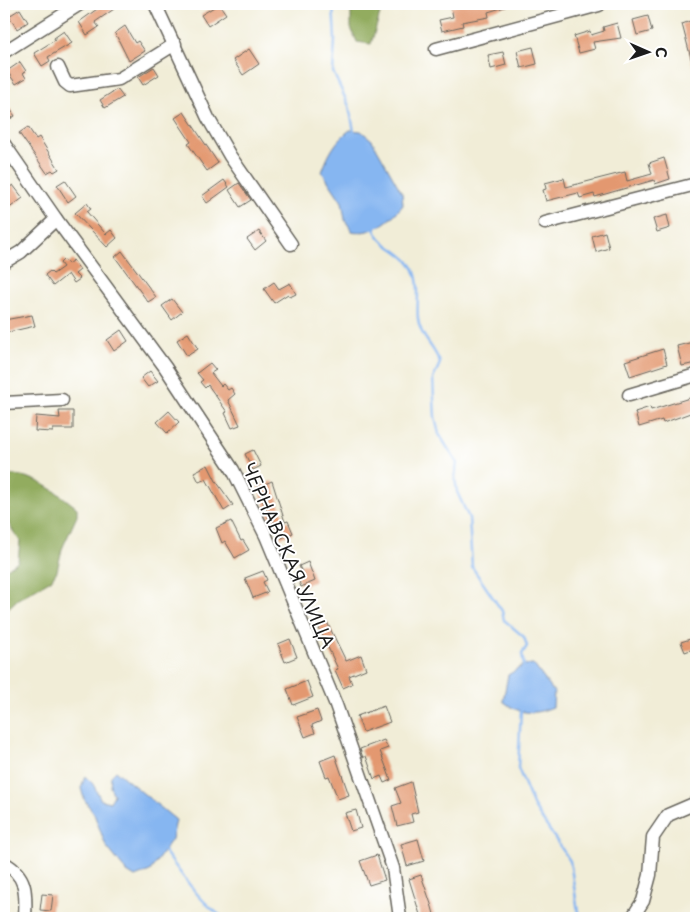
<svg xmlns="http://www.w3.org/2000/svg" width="700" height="922" viewBox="0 0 700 922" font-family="'Playpen Sans',sans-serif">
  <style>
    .forest { fill: #92ac5f; stroke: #57643e }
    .water { fill: #86b6f1; stroke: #516986 }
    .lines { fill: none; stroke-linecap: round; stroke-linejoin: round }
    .stream { stroke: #86b6f1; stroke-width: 2.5 }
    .building { fill: #e39870 }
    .minor-casing { stroke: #67655d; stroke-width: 15 }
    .minor { stroke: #fff; stroke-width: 12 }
    .labels { text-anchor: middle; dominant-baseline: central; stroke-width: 4; stroke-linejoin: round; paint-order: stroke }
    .street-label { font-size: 18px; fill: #1c1c1c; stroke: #fff }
  </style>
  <rect width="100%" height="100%" fill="#fff"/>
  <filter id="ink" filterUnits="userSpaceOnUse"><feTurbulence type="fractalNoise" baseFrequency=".02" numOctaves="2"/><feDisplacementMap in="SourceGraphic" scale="10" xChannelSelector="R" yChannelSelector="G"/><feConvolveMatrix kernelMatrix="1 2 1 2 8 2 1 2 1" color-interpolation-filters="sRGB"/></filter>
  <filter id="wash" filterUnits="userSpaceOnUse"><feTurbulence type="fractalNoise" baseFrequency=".0096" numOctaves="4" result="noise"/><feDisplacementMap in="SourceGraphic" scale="20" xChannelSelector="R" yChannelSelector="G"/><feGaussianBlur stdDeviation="1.12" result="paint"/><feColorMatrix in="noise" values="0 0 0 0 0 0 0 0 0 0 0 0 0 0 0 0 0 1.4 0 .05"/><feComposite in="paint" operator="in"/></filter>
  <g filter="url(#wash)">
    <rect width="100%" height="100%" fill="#f1edd7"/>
    <!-- forest -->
    <g class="forest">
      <polygon points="351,4 383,4 371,44 357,42 351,28"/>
      <path d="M8,475C35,474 57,492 77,508V516L62,549L57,571L51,580L18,599L4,612V571L18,561L20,541C1,515 4,512 4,480Z"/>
    </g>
    <!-- water -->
    <g class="water">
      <path d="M350,130L361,131L372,140L402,193L403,205C391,220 372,236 352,231L345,220L342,202L322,172C328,155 335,141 350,130Z"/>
      <path d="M533,664L554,692L553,707C533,715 520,715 503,701L508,675L524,665Z"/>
      <polygon points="116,771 176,820 172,839 150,871 135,877 127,872 106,846 94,814 84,799 81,788 85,776 93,784 101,800 110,802 114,795 110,787 111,776"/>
    </g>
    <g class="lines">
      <!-- stream -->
      <g class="stream">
        <polyline points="333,4 335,40 333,72 349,106 354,131"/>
        <path d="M373,225C378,246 403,250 412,266C422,282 416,302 418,319C420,337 434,346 440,363L433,379L435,417L439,434L457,463L455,477L457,492L469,518L472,567L502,611L504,620L524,637L527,646L522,654L524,667"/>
        <polyline points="521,710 518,768 534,807 570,861 579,918"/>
        <path d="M164,851C182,874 199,902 224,918"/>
      </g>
    </g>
    <g id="blocks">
      <!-- building -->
      <g class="building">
        <polygon points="104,4 111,4 114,9 95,22 99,27 87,35 79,22"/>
        <polygon points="219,4 226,14 208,26 201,15"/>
        <polygon points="463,4 508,4 508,6 488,12 489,17 462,22 463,26 442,31 439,20 453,17 451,7"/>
        <polygon points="20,9 28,22 17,29 9,16"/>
        <polygon points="648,16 652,31 637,35 633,20"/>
        <polygon points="696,19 696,70 694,70 682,24"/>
        <polygon points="617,23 621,38 593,42 595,49 579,53 574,36 590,31 591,35 604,31 603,27"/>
        <polygon points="125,26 135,43 138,41 145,51 129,61 115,33"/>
        <polygon points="64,31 72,43 48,57 50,61 42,66 34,53 55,40 54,38"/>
        <polygon points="533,47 537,64 521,68 517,51"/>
        <polygon points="249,49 259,64 243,75 233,60"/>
        <polygon points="503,52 506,65 491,69 488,55"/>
        <polygon points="20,62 26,71 23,73 26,78 16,84 7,71"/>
        <polygon points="154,67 159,75 143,85 138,77"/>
        <polygon points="117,89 123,97 105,108 100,100"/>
        <polygon points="4,100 15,116 4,123"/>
        <polygon points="184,112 218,163 207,171 188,144 191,142 175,118"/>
        <polygon points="28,127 36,139 39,137 59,169 54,172 52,170 47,173 19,133"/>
        <polygon points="664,158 670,179 655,184 654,180 595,197 594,194 580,198 578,193 546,201 543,190 546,189 545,183 564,178 566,187 625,172 627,181 652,174 649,163"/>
        <polygon points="65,180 76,196 68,202 57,185"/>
        <polygon points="224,180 229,187 207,203 202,196"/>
        <polygon points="239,183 251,200 240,207 229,190"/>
        <polygon points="13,185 23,198 4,212 4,198 10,193 7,189"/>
        <polygon points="87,203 91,209 87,212 104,232 106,234 111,230 117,238 107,247 75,213"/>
        <polygon points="667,215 670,228 657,232 653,219"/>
        <polygon points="259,231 266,241 255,250 247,239"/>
        <polygon points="605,232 609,248 596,252 592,236"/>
        <polygon points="122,251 156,297 148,302 115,257"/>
        <polygon points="64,259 68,264 73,260 80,270 75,274 80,279 74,283 68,274 53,286 45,275 50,271 53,274 63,267 60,263"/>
        <polygon points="274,282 279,289 290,283 296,294 290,297 288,294 274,303 264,289"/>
        <polygon points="172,299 182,312 172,320 162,306"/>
        <polygon points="32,315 35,326 4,333 4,320"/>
        <polygon points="121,330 128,341 114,351 107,340"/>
        <polygon points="188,333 198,349 187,356 177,340"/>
        <polygon points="693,342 696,363 682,366 677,346"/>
        <polygon points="663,349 667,364 630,376 625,361"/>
        <polygon points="210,363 216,370 211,373 221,386 223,384 228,390 231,388 235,394 228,400 240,425 232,428 225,413 227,412 208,385 205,388 200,382 203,380 197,373"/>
        <polygon points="150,371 158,381 148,387 141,378"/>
        <polygon points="696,396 696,417 693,412 663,423 662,420 639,427 635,412 650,407 651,410"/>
        <polygon points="59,411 73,411 73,429 53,429 53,432 35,431 36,416 60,418"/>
        <polygon points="169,411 179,422 167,433 157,422"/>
        <polygon points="253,450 261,466 253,470 245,454"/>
        <polygon points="208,465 216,481 233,505 224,511 206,479 199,482 194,472"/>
        <polygon points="272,481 285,522 288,521 293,533 281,538 272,517 269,518 258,487"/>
        <polygon points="231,521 241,541 243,540 249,550 235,558 225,541 222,543 216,528"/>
        <polygon points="308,562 315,581 301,587 296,574 302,572 299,566"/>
        <polygon points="263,571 267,580 263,582 268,592 253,598 245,578"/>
        <polygon points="327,622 346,661 361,655 366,669 349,676 352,684 343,688 335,670 338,669 318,626"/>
        <polygon points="696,637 696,648 685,652 681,642"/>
        <polygon points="290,639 297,657 285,662 278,644"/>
        <polygon points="307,681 313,697 293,705 287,689"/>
        <polygon points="384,706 390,722 363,732 357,716"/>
        <polygon points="317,710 321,721 312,725 315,733 305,737 297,717"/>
        <polygon points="384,740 388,748 380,751 391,780 384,783 381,776 374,779 366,756 363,758 360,749"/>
        <polygon points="335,755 349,795 338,799 329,776 326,777 320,761"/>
        <polygon points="411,782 418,812 411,814 413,822 397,826 392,806 401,803 395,788"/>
        <polygon points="356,810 361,828 351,831 345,813"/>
        <polygon points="418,839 424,861 407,866 401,844"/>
        <polygon points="377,855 385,880 369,885 360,861"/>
        <polygon points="421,875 432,907 435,918 421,918 409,879"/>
        <polygon points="42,894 53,895 51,911 40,910"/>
      </g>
    </g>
  </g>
  <g filter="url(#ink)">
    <use href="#blocks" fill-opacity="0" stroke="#67655d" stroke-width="1"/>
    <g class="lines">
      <!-- minor casing -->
      <g class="minor-casing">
        <g id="minor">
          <polyline points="155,4 208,118 230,156 291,244"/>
          <polyline points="436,49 599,5"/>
          <polyline points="4,52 80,4"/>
          <polyline points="58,67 65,82 70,86 119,79 175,44"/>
          <polyline points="4,144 56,219 165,367 233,470 266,536 336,705 393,868 400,918"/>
          <polyline points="545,223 696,184"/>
          <polyline points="4,262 21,252 56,219"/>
          <polyline points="629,395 696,375"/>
          <polyline points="4,403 62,400"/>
          <path d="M4,863C28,876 26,894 25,918"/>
          <polyline points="632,918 643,901 650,875 653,837 668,815 696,803"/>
        </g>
      </g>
      <!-- minor -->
      <use href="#minor" class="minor"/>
    </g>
  </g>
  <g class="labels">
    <!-- street labels -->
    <g class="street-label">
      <text transform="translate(289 555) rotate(66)">ЧЕРНАВСКАЯ УЛИЦА</text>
    </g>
  </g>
  <!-- margin -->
  <rect width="700" height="922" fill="none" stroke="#fff" stroke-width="20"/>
  <!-- north arrow -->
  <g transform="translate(648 52) rotate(92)" stroke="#ffffff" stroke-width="4" paint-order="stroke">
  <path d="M0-4L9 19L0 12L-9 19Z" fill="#1c1c1c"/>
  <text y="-8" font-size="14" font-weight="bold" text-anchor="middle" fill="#1c1c1c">С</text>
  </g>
</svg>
